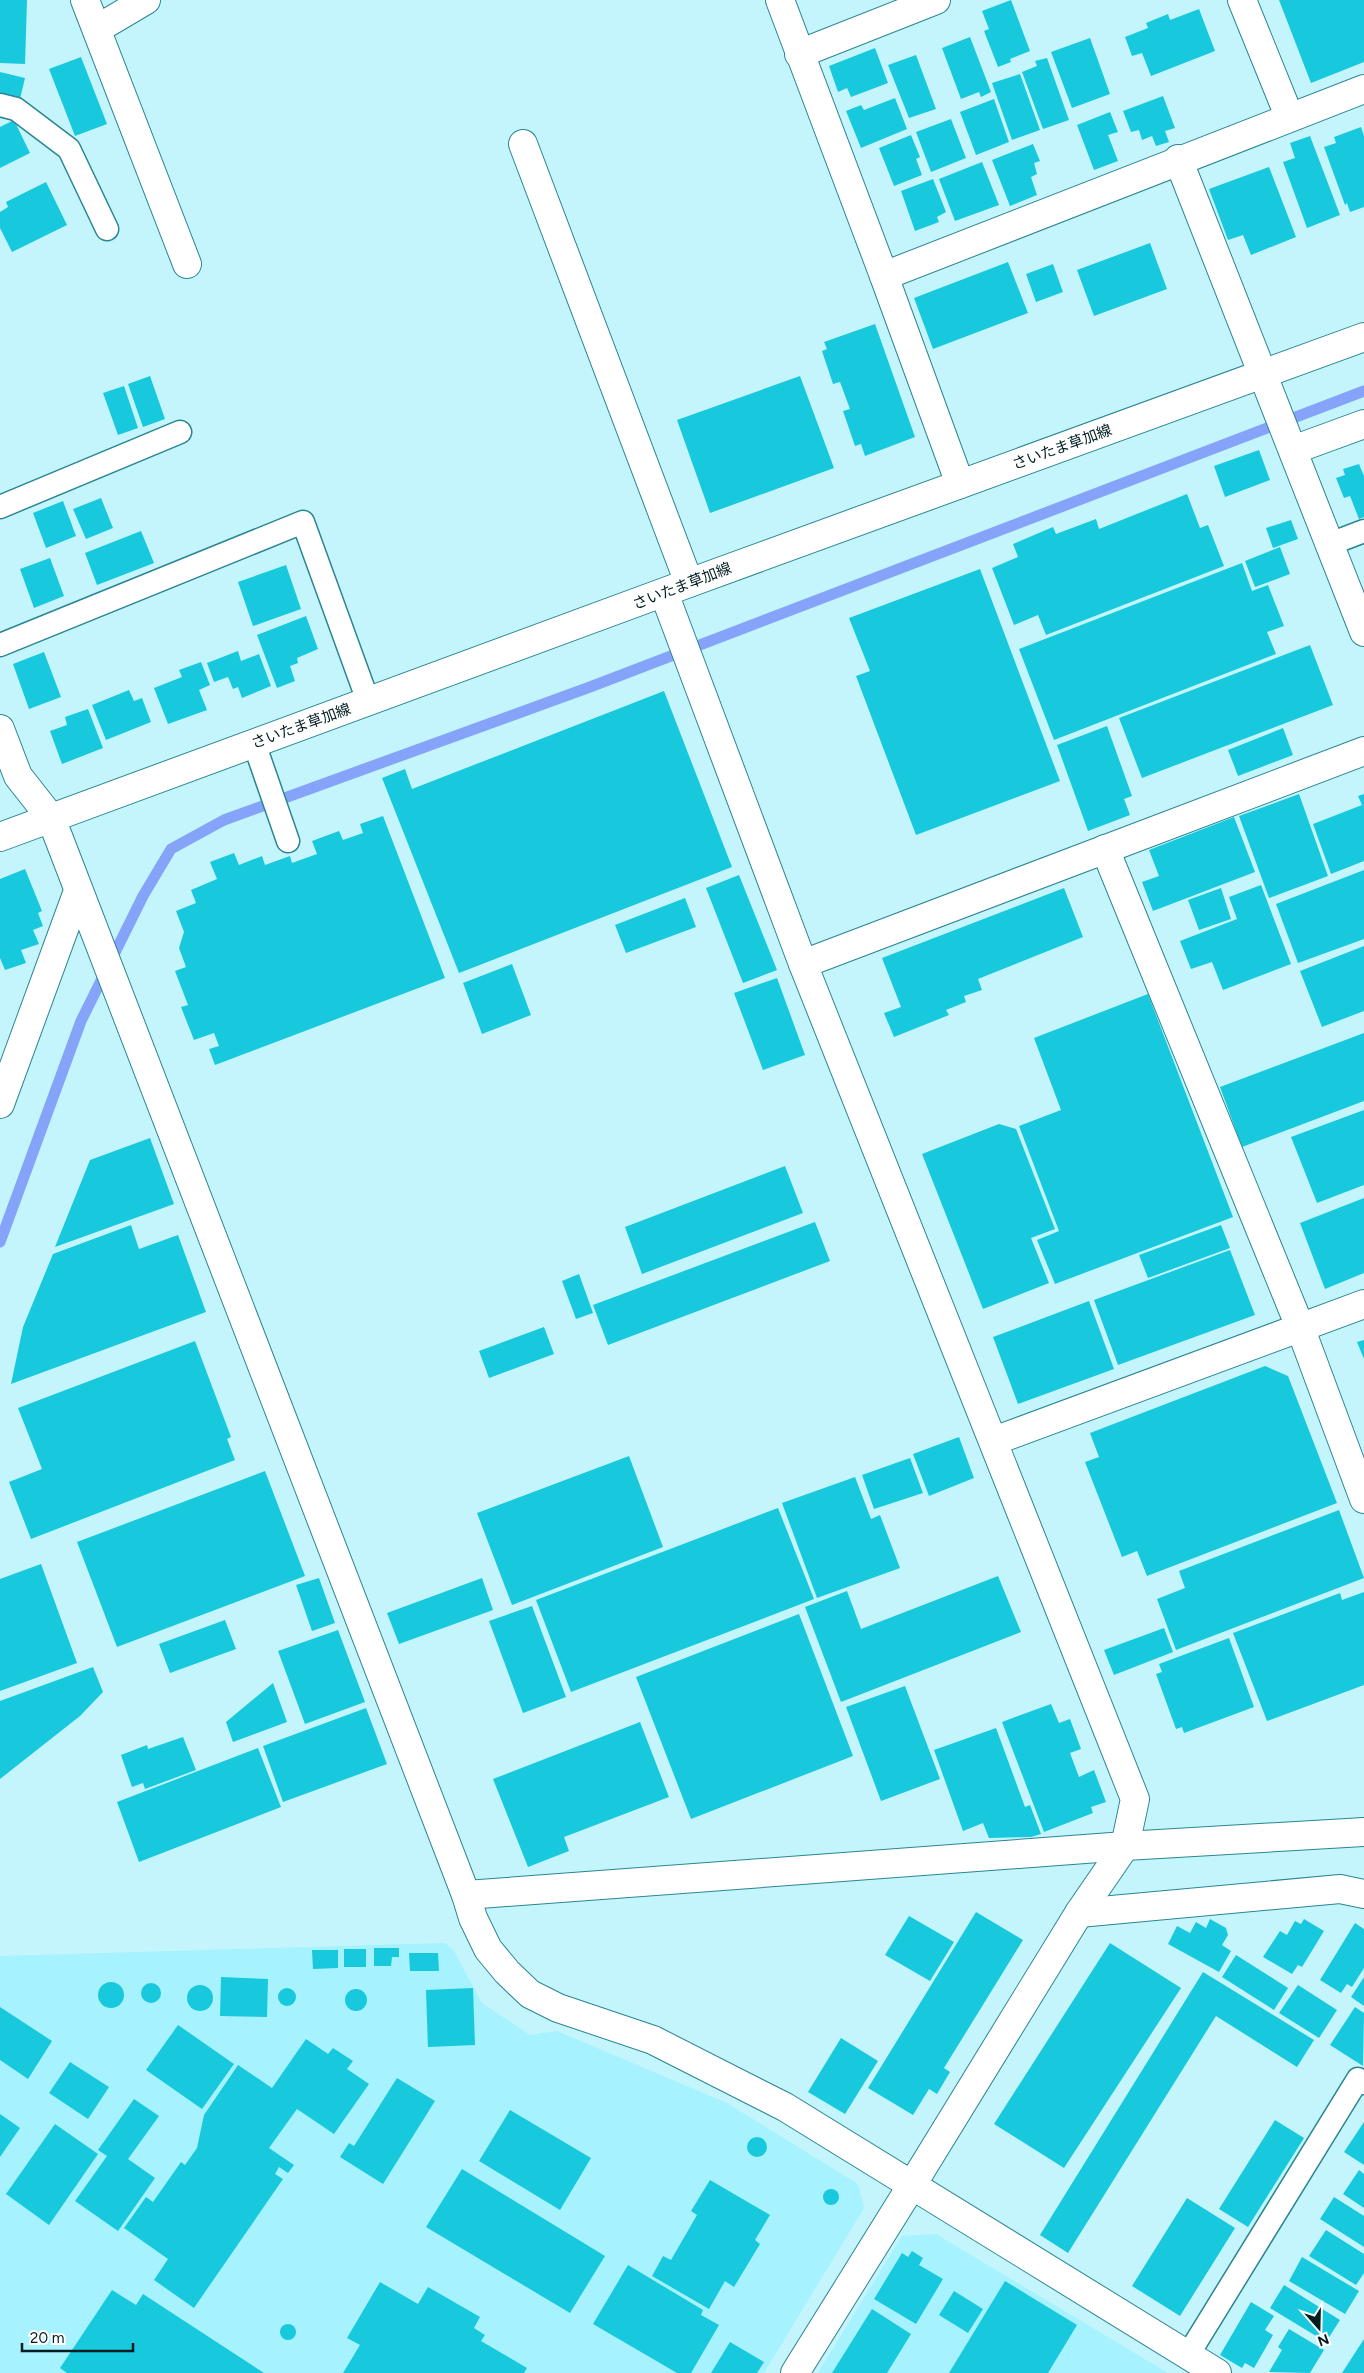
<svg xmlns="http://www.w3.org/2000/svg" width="1364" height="2373" viewBox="0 0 1364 2373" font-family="Figtree,'Noto Sans JP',sans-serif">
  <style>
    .built { fill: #a6f2fe }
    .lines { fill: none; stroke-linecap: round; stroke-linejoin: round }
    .stream { stroke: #85a4f9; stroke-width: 11 }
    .building { fill: #18c8dd }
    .lane-casing { stroke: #298692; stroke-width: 25 }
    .street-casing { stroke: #298692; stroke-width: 30 }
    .secondary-casing { stroke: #298692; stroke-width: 30 }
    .primary-casing { stroke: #298692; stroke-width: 30 }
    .lane { stroke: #fff; stroke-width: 22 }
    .street { stroke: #fff; stroke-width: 28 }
    .secondary { stroke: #fff; stroke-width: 28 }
    .primary { stroke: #fff; stroke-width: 28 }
    .labels { text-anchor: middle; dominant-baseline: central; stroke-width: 4.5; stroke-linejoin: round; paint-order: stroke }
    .street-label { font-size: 15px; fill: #021d21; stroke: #fff }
  </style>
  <rect width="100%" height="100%" fill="#c4f5fd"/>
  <!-- built -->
  <g class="built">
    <polygon points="445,1943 454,1951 482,2003 530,2035 557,2031 727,2103 858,2184 864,2208 764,2373 0,2373 0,1956"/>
    <polygon points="936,2234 1168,2373 818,2373 902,2236"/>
  </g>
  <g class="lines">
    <!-- stream -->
    <polyline class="stream" points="0,1242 81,1021 143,896 171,849 224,820 590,687 1364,391"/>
  </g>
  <!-- building -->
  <g class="building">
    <polygon points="0,0 27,0 25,64 0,63"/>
    <polygon points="1011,0 1030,51 1010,59 1011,62 998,67 984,31 989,29 982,11"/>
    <polygon points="1279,0 1364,0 1364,62 1311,83"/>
    <polygon points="1199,9 1215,51 1151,76 1142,53 1132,56 1125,37 1148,28 1146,23 1168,14 1170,20"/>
    <polygon points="970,37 991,92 981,97 979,92 961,99 942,48"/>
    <polygon points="1090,38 1110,94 1072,108 1051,52"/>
    <polygon points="875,48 888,83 851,97 847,88 838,92 829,66"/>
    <polygon points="916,55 936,109 909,118 888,65"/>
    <polygon points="81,57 107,124 75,136 49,69"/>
    <polygon points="1047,58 1069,120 1043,129 1022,72 1037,66 1035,61"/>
    <polygon points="0,72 25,78 20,99 0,94"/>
    <polygon points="1020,74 1040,130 1012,140 992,83"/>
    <polygon points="1163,96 1175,128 1165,131 1169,142 1156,146 1152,136 1142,140 1139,130 1131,132 1123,111"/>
    <polygon points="895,98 907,129 861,148 846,111 861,105 864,110"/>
    <polygon points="994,99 1009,142 976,155 960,112"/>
    <polygon points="1110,112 1118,132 1108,135 1118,161 1094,170 1077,125"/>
    <polygon points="951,119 966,158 931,172 916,132"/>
    <polygon points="14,120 30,153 0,168 0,127"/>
    <polygon points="1361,127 1364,136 1364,207 1350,212 1347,203 1345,205 1324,147 1336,143 1334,137"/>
    <polygon points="911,135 920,157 916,159 922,175 894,186 879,148"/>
    <polygon points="1310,136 1340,215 1307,228 1283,162 1295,158 1290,143"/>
    <polygon points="1033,144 1040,161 1034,163 1037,174 1031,177 1037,195 1010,206 992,160"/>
    <polygon points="982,162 999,205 955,221 939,179"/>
    <polygon points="1269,167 1296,237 1251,255 1243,235 1228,240 1209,189"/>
    <polygon points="933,179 946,212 937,217 939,222 915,231 901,191"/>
    <polygon points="46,182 67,225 12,252 0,228 0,212 8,207 6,202"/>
    <polygon points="1150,243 1167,289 1094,316 1077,270"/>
    <polygon points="1008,262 1028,313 933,349 914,298"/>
    <polygon points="1053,264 1063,292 1036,302 1026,274"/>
    <polygon points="875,324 915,437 865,456 861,444 855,446 843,411 850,409 840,382 833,384 822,351 827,349 824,342"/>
    <polygon points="150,376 165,419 143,427 128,384"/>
    <polygon points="800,376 834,468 710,513 677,420"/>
    <polygon points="124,386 138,428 118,435 103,393"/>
    <polygon points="1259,450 1270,480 1225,497 1214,466"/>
    <polygon points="1359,464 1364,476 1364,517 1359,519 1350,496 1344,498 1336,478 1345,475 1343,469"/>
    <polygon points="1187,494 1200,528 1208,525 1224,566 1046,635 1038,615 1014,625 992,568 1018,557 1013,544 1053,527 1056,534 1096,519 1099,529"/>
    <polygon points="101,498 113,528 86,539 73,509"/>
    <polygon points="63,501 76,536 46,548 33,513"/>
    <polygon points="1291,520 1298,539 1273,548 1266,528"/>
    <polygon points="141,531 154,563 97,585 85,553"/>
    <polygon points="1280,547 1290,574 1255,587 1245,561"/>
    <polygon points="50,558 64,596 34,608 20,569"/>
    <polygon points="1242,563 1252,591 1268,585 1284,626 1267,632 1276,654 1054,740 1019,649"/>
    <polygon points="286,565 301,609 253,626 238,582"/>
    <polygon points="980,569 1060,781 916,835 856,676 870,671 849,618"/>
    <polygon points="306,616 318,649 297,658 298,663 290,666 295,681 277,688 257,635"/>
    <polygon points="1310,645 1333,705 1142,778 1119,718"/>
    <polygon points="238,651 241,661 259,654 271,686 242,698 238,687 233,689 228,677 214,682 207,663"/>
    <polygon points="44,652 61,697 29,709 13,664"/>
    <polygon points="201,662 210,685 199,690 207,710 168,724 154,688 182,677 179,670"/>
    <polygon points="129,690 134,701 142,698 151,722 106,740 92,705"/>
    <polygon points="664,691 732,867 459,973 382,778 405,769 412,789"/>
    <polygon points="88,709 103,748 62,764 50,731 67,725 65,717"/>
    <polygon points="1107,726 1132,796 1124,799 1130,815 1088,831 1057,745"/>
    <polygon points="1283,728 1293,755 1238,776 1228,750"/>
    <polygon points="1299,794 1328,876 1269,898 1239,816"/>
    <polygon points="1364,794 1364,861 1331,874 1313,824 1362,805 1358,796"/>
    <polygon points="383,816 445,978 215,1065 209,1049 219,1046 214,1033 194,1040 181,1007 188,1005 175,971 186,967 179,948 184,932 176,911 196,903 191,890 217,879 210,862 234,853 239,865 262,856 265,865 290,856 292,863 317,854 312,841 339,831 343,840 363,833 360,824"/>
    <polygon points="1234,817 1255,872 1153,911 1142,882 1159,876 1149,850"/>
    <polygon points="25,869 42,911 38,913 43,926 33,930 39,944 21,950 26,963 5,970 0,958 0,879"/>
    <polygon points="1364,870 1364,939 1298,963 1276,904"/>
    <polygon points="739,875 777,970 743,983 706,888"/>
    <polygon points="1261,885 1291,964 1223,990 1212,962 1191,969 1180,941 1237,919 1229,897"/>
    <polygon points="1064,888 1083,937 978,979 982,990 964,996 966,1002 946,1010 949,1015 894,1037 884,1013 901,1007 882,958"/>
    <polygon points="1221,888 1231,919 1199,930 1188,900"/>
    <polygon points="685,898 696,927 626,953 615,925"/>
    <polygon points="1364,946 1364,1011 1322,1027 1300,971"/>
    <polygon points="512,964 531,1015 482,1034 463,983"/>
    <polygon points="777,978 805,1055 763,1070 734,993"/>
    <polygon points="1148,994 1233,1217 1055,1284 1037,1240 1059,1231 1019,1126 1061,1110 1034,1038"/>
    <polygon points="1364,1033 1364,1101 1242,1147 1220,1087"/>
    <polygon points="1364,1110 1364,1185 1317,1203 1291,1137"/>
    <polygon points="999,1124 1016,1129 1055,1229 1031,1238 1049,1283 983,1309 922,1154"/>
    <polygon points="150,1138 174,1204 55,1247 90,1160"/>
    <polygon points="785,1166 803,1213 642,1274 625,1227"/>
    <polygon points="1364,1198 1364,1273 1325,1289 1300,1223"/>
    <polygon points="815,1222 830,1261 608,1345 593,1305"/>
    <polygon points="131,1225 139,1249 178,1235 206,1312 11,1384 23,1327 53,1254"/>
    <polygon points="1221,1225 1230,1248 1148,1278 1139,1255"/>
    <polygon points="1230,1250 1255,1315 1118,1365 1094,1300"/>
    <polygon points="579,1274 593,1313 576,1319 562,1281"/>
    <polygon points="1089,1301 1114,1369 1018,1404 993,1337"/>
    <polygon points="544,1327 554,1354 489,1378 479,1351"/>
    <polygon points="1364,1340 1364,1359 1357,1342"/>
    <polygon points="195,1341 231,1437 227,1439 235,1460 31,1539 9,1482 42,1469 18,1408"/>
    <polygon points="1265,1366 1288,1376 1337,1503 1147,1576 1137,1551 1122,1557 1085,1462 1099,1457 1090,1433"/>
    <polygon points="959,1437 974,1478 929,1496 913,1454"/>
    <polygon points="629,1456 663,1547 512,1605 477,1513"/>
    <polygon points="910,1458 923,1493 874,1509 862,1475"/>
    <polygon points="265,1471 305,1576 117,1647 77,1542"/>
    <polygon points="855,1477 871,1519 880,1515 900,1568 817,1598 782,1503"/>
    <polygon points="778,1508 814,1599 571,1692 536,1600"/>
    <polygon points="1339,1510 1364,1578 1176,1650 1157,1599 1185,1588 1179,1571"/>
    <polygon points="41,1564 77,1663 0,1691 0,1579"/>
    <polygon points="998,1576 1021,1632 841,1702 805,1607 847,1591 861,1629"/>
    <polygon points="319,1578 335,1623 312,1631 296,1585"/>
    <polygon points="482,1578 493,1610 399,1644 387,1613"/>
    <polygon points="1364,1592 1364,1685 1267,1721 1233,1633 1340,1593 1342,1600"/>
    <polygon points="532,1606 566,1697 523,1713 489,1621"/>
    <polygon points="799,1614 853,1756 691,1819 636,1677"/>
    <polygon points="225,1620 236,1649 170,1673 159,1644"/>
    <polygon points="1164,1628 1173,1652 1114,1675 1104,1650"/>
    <polygon points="338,1630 365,1702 305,1724 278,1651"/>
    <polygon points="1229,1638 1254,1707 1184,1733 1182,1727 1176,1729 1156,1674 1162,1672 1159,1664"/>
    <polygon points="93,1667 103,1692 80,1716 0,1779 0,1701"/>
    <polygon points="273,1683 287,1722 233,1742 226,1722"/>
    <polygon points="905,1686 940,1779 881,1801 846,1707"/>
    <polygon points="1051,1704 1059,1723 1070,1719 1081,1749 1070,1753 1079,1777 1094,1770 1106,1802 1091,1807 1093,1813 1044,1832 1002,1722"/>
    <polygon points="366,1708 387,1764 283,1802 263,1746"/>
    <polygon points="640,1722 669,1797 564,1837 569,1851 528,1867 493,1779"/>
    <polygon points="996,1728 1025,1807 1030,1805 1041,1834 1031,1837 989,1838 983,1823 963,1831 934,1750"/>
    <polygon points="183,1737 196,1770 145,1789 143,1783 132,1787 121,1755 147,1745 148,1749"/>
    <polygon points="258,1748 281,1807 139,1862 117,1802"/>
    <polygon points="976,1912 1023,1940 944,2068 950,2072 937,2094 929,2089 913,2115 868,2088"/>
    <polygon points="909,1916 954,1942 930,1981 885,1955"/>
    <polygon points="1210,1919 1226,1928 1228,1935 1222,1945 1231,1951 1219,1972 1168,1944 1177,1926 1190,1933 1196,1922 1206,1928"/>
    <polygon points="1304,1919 1324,1931 1302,1967 1298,1965 1292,1974 1263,1957 1280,1931 1287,1935 1295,1921 1301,1924"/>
    <polygon points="1355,1923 1364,1929 1364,1968 1352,1987 1347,1984 1341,1993 1320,1980"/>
    <polygon points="1110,1943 1181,1988 1064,2168 994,2124"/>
    <polygon points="374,1948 399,1948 399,1957 392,1957 391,1966 374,1966"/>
    <rect x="344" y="1949" width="22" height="18"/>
    <polygon points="312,1950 338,1950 338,1968 313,1969"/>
    <polygon points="409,1953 438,1953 439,1971 410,1971"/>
    <polygon points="1236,1955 1288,1988 1274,2010 1222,1977"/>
    <polygon points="1203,1972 1314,2040 1297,2067 1216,2016 1068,2253 1040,2235"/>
    <polygon points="221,1977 268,1979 267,2017 220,2016"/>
    <polygon points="1364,1977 1364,2006 1351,1997"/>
    <circle cx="111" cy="1995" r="13"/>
    <circle cx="151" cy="1993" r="10"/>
    <polygon points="1298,1985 1337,2010 1319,2038 1279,2013"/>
    <circle cx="200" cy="1998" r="13"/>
    <circle cx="287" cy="1997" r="9"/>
    <polygon points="473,1988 475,2045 428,2047 426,1990"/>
    <circle cx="356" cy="2000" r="11"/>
    <polygon points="0,2007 52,2041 28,2079 0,2060"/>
    <polygon points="1355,2007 1364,2013 1363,2066 1330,2045"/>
    <polygon points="178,2025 234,2064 202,2109 146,2070"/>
    <polygon points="841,2038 878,2061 845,2114 808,2092"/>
    <polygon points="306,2039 328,2054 333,2048 353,2061 347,2069 369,2084 334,2134 297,2109 269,2148 294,2165 288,2173 279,2167 275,2174 283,2179 194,2308 154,2280 168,2259 124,2228 146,2197 153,2202 181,2162 185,2165 197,2148 204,2115 238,2065 272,2088"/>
    <polygon points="70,2062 109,2087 88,2119 49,2093"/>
    <polygon points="397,2078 435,2101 383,2184 340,2157 349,2143 354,2146"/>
    <polygon points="134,2099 159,2116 128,2159 155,2178 118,2231 75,2201 107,2156 98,2150"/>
    <polygon points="510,2110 591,2158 560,2210 479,2161"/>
    <polygon points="0,2114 20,2128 0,2157"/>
    <polygon points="1275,2120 1304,2138 1248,2227 1219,2209"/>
    <polygon points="1364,2122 1364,2165 1344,2152"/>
    <polygon points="55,2124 98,2154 49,2225 6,2194"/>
    <circle cx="757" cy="2147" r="10"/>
    <polygon points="462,2169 605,2256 570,2313 426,2227"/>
    <polygon points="1359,2170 1364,2174 1364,2208 1343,2194"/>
    <polygon points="710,2180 770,2215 755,2240 760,2244 734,2287 725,2281 709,2309 652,2276 663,2256 671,2260 697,2215 691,2211"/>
    <circle cx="831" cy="2197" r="8"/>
    <polygon points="1334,2197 1364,2216 1364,2247 1320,2219"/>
    <polygon points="1187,2198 1235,2228 1180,2316 1132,2286"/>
    <polygon points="1326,2230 1364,2254 1364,2273 1356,2285 1309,2256"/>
    <polygon points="912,2251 923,2258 919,2265 943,2279 916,2324 874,2299 902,2253 908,2257"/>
    <polygon points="1302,2257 1359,2291 1345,2314 1289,2281"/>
    <polygon points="628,2265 703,2310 701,2315 719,2325 691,2373 677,2373 593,2324"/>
    <polygon points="1005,2281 1077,2325 1048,2373 949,2373"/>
    <polygon points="380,2282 418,2304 428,2287 480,2317 474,2328 485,2335 481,2341 527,2368 524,2373 343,2373 360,2345 347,2338"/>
    <polygon points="1284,2285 1340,2320 1326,2342 1270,2308"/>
    <polygon points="112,2290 136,2305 143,2294 264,2373 67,2373 60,2368"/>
    <polygon points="954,2291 983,2309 968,2333 939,2315"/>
    <polygon points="1251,2302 1274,2316 1265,2330 1273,2335 1254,2368 1245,2363 1242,2368 1220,2355"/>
    <polygon points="872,2309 911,2334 887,2373 832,2373"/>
    <circle cx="288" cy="2332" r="8"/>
    <polygon points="1289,2329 1324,2350 1310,2373 1269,2372 1282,2350 1278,2347"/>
    <polygon points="1364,2339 1364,2373 1342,2373"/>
    <polygon points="730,2342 764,2362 757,2373 711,2373"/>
  </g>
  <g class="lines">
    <!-- lane casing -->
    <g class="lane-casing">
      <g id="lane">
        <polyline points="0,105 16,109 69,149 107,229"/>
        <polyline points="0,507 180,432"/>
        <polyline points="1330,544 1364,531"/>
        <polyline points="0,645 303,522 368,701"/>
        <polyline points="254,743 288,841"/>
        <polyline points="1188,2355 1358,2079 1364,2083"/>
      </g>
    </g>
    <!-- street casing -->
    <g class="street-casing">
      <g id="street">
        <polyline points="85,0 187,264"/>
        <polyline points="780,0 884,276 1364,89"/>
        <polyline points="1242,0 1289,116"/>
        <polyline points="97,29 146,0"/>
        <polyline points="799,54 936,0"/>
        <polyline points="523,144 689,583"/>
        <polyline points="1178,159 1364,632"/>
        <polyline points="884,276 960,484"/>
        <polyline points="1293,450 1364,424"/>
        <polyline points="664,593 803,964 1135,1799 1125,1846 1079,1913 912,2185"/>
        <polyline points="0,729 18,776 51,818"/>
        <polyline points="1105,849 1300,1327 1364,1499"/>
        <polyline points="803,964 1364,751"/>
        <polyline points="0,1104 78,891"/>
        <polyline points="994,1441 1364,1304"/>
        <polyline points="466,1895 1125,1846 1364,1832"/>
        <polyline points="1079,1913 1340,1889 1364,1894"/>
      </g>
    </g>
    <!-- secondary casing -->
    <g class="secondary-casing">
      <g id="secondary">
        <polyline points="51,818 466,1895 473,1918 488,1949 507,1972 530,1994 558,2008 653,2040 785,2107 1217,2373"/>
        <polyline points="795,2373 912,2185"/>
      </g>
    </g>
    <!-- primary casing -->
    <g class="primary-casing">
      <polyline id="primary" points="0,837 689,583 1364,337"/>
    </g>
    <!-- lane -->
    <use href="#lane" class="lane"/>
    <!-- street -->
    <use href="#street" class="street"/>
    <!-- secondary -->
    <use href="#secondary" class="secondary"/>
    <!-- primary -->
    <use href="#primary" class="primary"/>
  </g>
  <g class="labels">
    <!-- street labels -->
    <g class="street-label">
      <text transform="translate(1062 447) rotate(-20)">さいたま草加線</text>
      <text transform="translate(682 586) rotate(-21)">さいたま草加線</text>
      <text transform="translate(301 726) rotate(-20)">さいたま草加線</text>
    </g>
  </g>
  <!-- north arrow -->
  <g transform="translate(1319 2328) rotate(160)" stroke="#ffffff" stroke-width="4" paint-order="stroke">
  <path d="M0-4L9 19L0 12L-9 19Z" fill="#021d21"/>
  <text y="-8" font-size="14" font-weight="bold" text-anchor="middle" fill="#021d21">N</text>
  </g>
  <!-- scale -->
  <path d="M22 2343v8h111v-8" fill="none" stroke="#021d21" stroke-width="2.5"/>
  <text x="30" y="2343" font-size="15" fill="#021d21" stroke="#ffffff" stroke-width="4" paint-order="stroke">20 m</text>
</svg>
